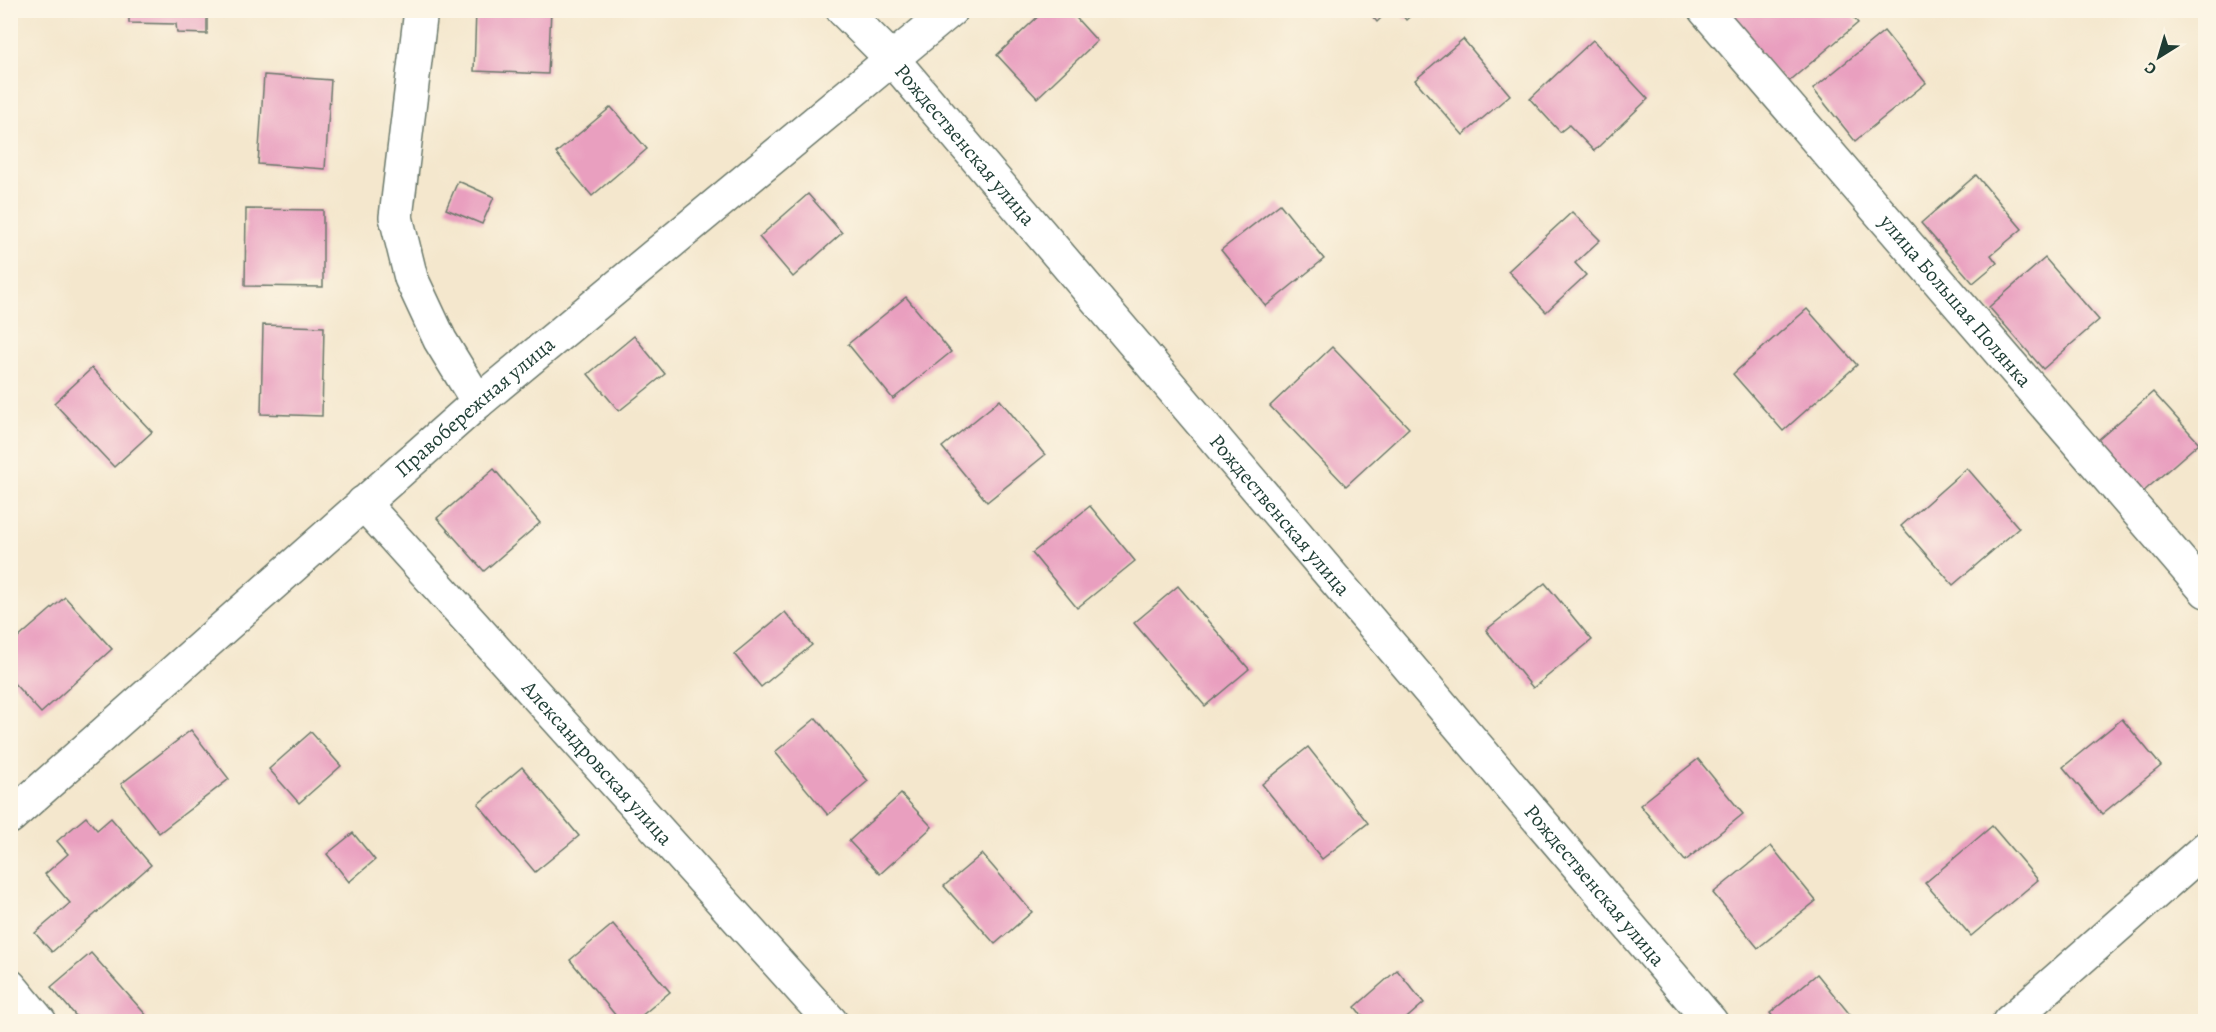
<svg xmlns="http://www.w3.org/2000/svg" width="2216" height="1032" viewBox="0 0 2216 1032" font-family="Alegreya,serif">
  <style>
    .building { fill: #e99fbf }
    .lines { fill: none; stroke-linecap: round; stroke-linejoin: round }
    .minor-casing { stroke: #6a786a; stroke-width: 36 }
    .minor { stroke: #fff; stroke-width: 33 }
    .labels { text-anchor: middle; dominant-baseline: central; stroke-width: 5; stroke-linejoin: round; paint-order: stroke }
    .street-label { font-size: 21px; fill: #1f3d34; stroke: #fcf5e5 }
  </style>
  <rect width="100%" height="100%" fill="#fcf5e5"/>
  <filter id="ink" filterUnits="userSpaceOnUse"><feTurbulence type="fractalNoise" baseFrequency=".0167" numOctaves="2"/><feDisplacementMap in="SourceGraphic" scale="12" xChannelSelector="R" yChannelSelector="G"/><feConvolveMatrix kernelMatrix="1 2 1 2 8 2 1 2 1" color-interpolation-filters="sRGB"/></filter>
  <filter id="wash" filterUnits="userSpaceOnUse"><feTurbulence type="fractalNoise" baseFrequency=".008" numOctaves="4" result="noise"/><feDisplacementMap in="SourceGraphic" scale="24" xChannelSelector="R" yChannelSelector="G"/><feGaussianBlur stdDeviation="1.35" result="paint"/><feColorMatrix in="noise" values="0 0 0 0 0 0 0 0 0 0 0 0 0 0 0 0 0 1.4 0 .05"/><feComposite in="paint" operator="in"/></filter>
  <g filter="url(#wash)">
    <rect width="100%" height="100%" fill="#f4e7cd"/>
    <g id="blocks">
      <!-- building -->
      <g class="building">
        <polygon points="129,10 207,10 207,34 177,33 176,24 129,23"/>
        <polygon points="476,10 551,10 548,74 474,71"/>
        <polygon points="1045,10 1069,10 1097,41 1037,98 997,55"/>
        <polygon points="1367,10 1389,10 1377,22"/>
        <polygon points="1398,10 1417,10 1406,20"/>
        <polygon points="1723,10 1847,10 1858,23 1786,84"/>
        <polygon points="1884,31 1926,83 1855,141 1813,89"/>
        <polygon points="1463,39 1510,95 1463,135 1415,80"/>
        <polygon points="1593,40 1648,99 1594,151 1569,125 1560,132 1530,99"/>
        <polygon points="264,75 331,80 325,169 258,164"/>
        <polygon points="611,107 647,149 592,196 556,153"/>
        <polygon points="1976,175 2022,229 1991,255 1997,263 1973,283 1921,223"/>
        <polygon points="458,181 494,197 482,224 446,209"/>
        <polygon points="808,194 842,233 793,277 759,237"/>
        <polygon points="1280,204 1324,259 1266,306 1221,250"/>
        <polygon points="246,209 323,210 323,287 245,286"/>
        <polygon points="1572,212 1600,240 1575,263 1586,275 1546,312 1508,271"/>
        <polygon points="2045,258 2099,320 2043,369 1989,307"/>
        <polygon points="906,297 951,352 893,399 848,344"/>
        <polygon points="1807,309 1857,365 1783,431 1733,374"/>
        <polygon points="263,325 324,327 322,416 261,414"/>
        <polygon points="634,336 665,374 619,411 588,374"/>
        <polygon points="1332,347 1409,428 1346,486 1270,406"/>
        <polygon points="92,368 152,432 114,467 54,403"/>
        <polygon points="2153,392 2199,443 2143,492 2098,440"/>
        <polygon points="1000,400 1045,455 987,502 942,447"/>
        <polygon points="1967,468 2019,528 1953,585 1901,526"/>
        <polygon points="494,469 540,523 484,571 437,518"/>
        <polygon points="1090,506 1135,561 1077,608 1032,553"/>
        <polygon points="1545,583 1592,640 1533,688 1486,630"/>
        <polygon points="1178,586 1249,669 1205,706 1134,623"/>
        <polygon points="65,597 112,649 41,713 10,679 10,645"/>
        <polygon points="785,612 812,645 761,687 734,654"/>
        <polygon points="816,718 868,781 828,815 775,752"/>
        <polygon points="2122,719 2161,766 2102,814 2063,767"/>
        <polygon points="191,730 229,779 159,833 121,784"/>
        <polygon points="311,732 341,766 299,803 269,769"/>
        <polygon points="1308,747 1368,823 1322,859 1262,784"/>
        <polygon points="1698,759 1743,814 1685,861 1640,805"/>
        <polygon points="522,767 579,836 535,872 478,804"/>
        <polygon points="901,794 932,827 880,874 849,841"/>
        <polygon points="86,817 97,830 111,818 151,865 52,952 35,933 70,903 45,874 68,854 57,841"/>
        <polygon points="1992,826 2038,880 1971,936 1925,883"/>
        <polygon points="353,833 375,860 349,882 327,854"/>
        <polygon points="1771,846 1816,901 1758,948 1713,893"/>
        <polygon points="982,854 1032,912 995,944 944,886"/>
        <polygon points="613,924 670,992 634,1022 621,1022 570,960"/>
        <polygon points="91,953 147,1016 140,1022 81,1022 51,987"/>
        <polygon points="1397,970 1424,1003 1402,1022 1367,1022 1355,1007"/>
        <polygon points="1817,974 1856,1022 1777,1022 1770,1013"/>
      </g>
    </g>
  </g>
  <g filter="url(#ink)">
    <use href="#blocks" fill-opacity="0" stroke="#6a786a" stroke-width="1.5"/>
    <g class="lines">
      <!-- minor casing -->
      <g class="minor-casing">
        <g id="minor">
          <polyline points="421,10 396,217 411,278 440,340 478,402"/>
          <path id="s1" d="M843,10L893,60L1711,1022"/>
          <path id="s2" d="M1705,10L2206,591"/>
          <path id="s3" d="M363,503L831,1022"/>
          <path id="s4" d="M10,817L478,402L951,10"/>
          <polyline points="10,986 40,1022"/>
          <polyline points="2009,1022 2206,848"/>
        </g>
      </g>
      <!-- minor -->
      <use href="#minor" class="minor"/>
    </g>
  </g>
  <g class="labels">
    <!-- street labels -->
    <g class="street-label">
      <text stroke="none"><textPath href="#s1" startOffset="182">Рождественская улица</textPath></text>
      <text stroke="none"><textPath href="#s2" startOffset="384">улица Большая Полянка</textPath></text>
      <text stroke="none"><textPath href="#s4" startOffset="620">Правобережная улица</textPath></text>
      <text stroke="none"><textPath href="#s1" startOffset="668">Рождественская улица</textPath></text>
      <text stroke="none"><textPath href="#s3" startOffset="350">Александровская улица</textPath></text>
      <text stroke="none"><textPath href="#s1" startOffset="1154">Рождественская улица</textPath></text>
    </g>
  </g>
  <!-- margin -->
  <rect width="2216" height="1032" fill="none" stroke="#fcf5e5" stroke-width="36"/>
  <!-- north arrow -->
  <g transform="translate(2159 57) rotate(217)" stroke="#fcf5e5" stroke-width="4.5" paint-order="stroke">
  <path d="M0-4.5L10 22L0 15L-10 22Z" fill="#1f3d34"/>
  <text y="-9" font-size="16" font-weight="bold" text-anchor="middle" fill="#1f3d34">С</text>
  </g>
</svg>
